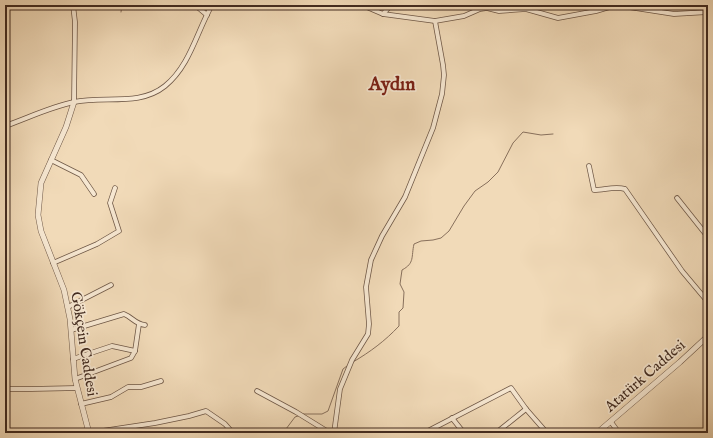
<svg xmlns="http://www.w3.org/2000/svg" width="713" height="438" viewBox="0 0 713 438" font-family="'IM FELL English',serif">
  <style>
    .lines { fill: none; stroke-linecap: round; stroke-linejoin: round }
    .stream { stroke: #88705c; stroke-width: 1 }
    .minor-casing { stroke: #6e5746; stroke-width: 5.5 }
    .tertiary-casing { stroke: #6e5746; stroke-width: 6 }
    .minor { stroke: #f6e7d1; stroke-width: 4 }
    .tertiary { stroke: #f6e7d1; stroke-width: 5 }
    .labels { text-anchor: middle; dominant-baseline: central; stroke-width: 3.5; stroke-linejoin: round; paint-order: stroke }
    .street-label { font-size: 15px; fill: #422b20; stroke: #f6e7d1 }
    .district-label { font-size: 19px; font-weight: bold; fill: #7a1f14; stroke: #f6e7d1 }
  </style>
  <rect width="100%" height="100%" fill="#f1dab8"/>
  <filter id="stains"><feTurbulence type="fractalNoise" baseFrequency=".005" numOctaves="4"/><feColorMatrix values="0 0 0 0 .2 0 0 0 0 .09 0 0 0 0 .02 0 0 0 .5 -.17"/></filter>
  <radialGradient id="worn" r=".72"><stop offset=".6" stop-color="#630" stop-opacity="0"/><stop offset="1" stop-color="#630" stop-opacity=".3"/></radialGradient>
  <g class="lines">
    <!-- stream -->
    <g class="stream">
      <polyline points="121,12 122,5"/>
      <path d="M353,362C370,352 385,341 399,326V312L403,308L404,292L400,284L402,270C415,263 411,257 414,244L421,241L433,240L441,238L449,231L464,206L475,191L488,182L498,172L513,143L523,132L541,135L553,134"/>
      <polyline points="303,414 322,414 328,411 343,369 347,366"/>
      <polyline points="283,433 295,417 298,416"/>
    </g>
    <!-- minor casing -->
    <g class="minor-casing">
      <g id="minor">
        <polyline points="73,5 75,22 74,102"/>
        <polyline points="195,5 207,15"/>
        <polyline points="362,5 383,14 435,21 464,16 480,9 487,8 499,11 526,9 558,18 596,11 616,5 674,14 708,12"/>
        <polyline points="383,14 391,5"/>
        <path d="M5,126C28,118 50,107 74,102C104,95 139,107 165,86C190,66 197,31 212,5"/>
        <polyline points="51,160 81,175 94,194"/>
        <path d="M589,166L594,190C604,190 615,186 625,189L682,271L708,302"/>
        <polyline points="677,198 708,237"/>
        <polyline points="53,263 97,244 119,231 110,203 115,188"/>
        <polyline points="68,307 111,285"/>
        <path d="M71,330L124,314C132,317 135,324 145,325"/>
        <polyline points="73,359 112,346 135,351"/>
        <polyline points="75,379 131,358 135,351 139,324"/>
        <polyline points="5,389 31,389 77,388"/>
        <polyline points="257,391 296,412 330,433"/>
        <polyline points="81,404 111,397 128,387 141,387 161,381"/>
        <polyline points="452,418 464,433"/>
        <polyline points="611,422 619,433"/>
        <polyline points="89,433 155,423 189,416 206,411 225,424 233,433"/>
        <polyline points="334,433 340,389 352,360 368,334 369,324 366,287 371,260 382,236 405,197 433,128 442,94 444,75 443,65 435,21"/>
        <polyline points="424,433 511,388 526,409 547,433"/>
        <polyline points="496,433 526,409"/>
      </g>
    </g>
    <!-- tertiary casing -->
    <g class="tertiary-casing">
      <g id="tertiary">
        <polyline points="74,102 66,127 41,183 38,215 41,231 64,290 70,319 75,379 89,433"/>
        <polyline points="597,433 680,362 708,336"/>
      </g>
    </g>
    <!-- minor -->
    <use href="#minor" class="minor"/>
    <!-- tertiary -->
    <use href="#tertiary" class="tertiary"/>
  </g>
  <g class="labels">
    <!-- street labels -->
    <g class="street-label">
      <text transform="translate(84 344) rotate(81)">Gökçein Caddesi</text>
      <text transform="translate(645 376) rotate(-41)">Atatürk Caddesi</text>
    </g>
    <!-- district labels -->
    <g class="district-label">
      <text x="392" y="85">Aydın</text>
    </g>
  </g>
  <!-- margin -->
  <rect width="713" height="438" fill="none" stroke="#f1dab8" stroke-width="20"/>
  <rect x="6" y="6" width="701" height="426" fill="none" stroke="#422b20" stroke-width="2"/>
  <rect x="10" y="10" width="693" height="418" fill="none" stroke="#422b20"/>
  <rect width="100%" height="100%" filter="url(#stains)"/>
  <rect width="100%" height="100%" fill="url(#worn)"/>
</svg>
